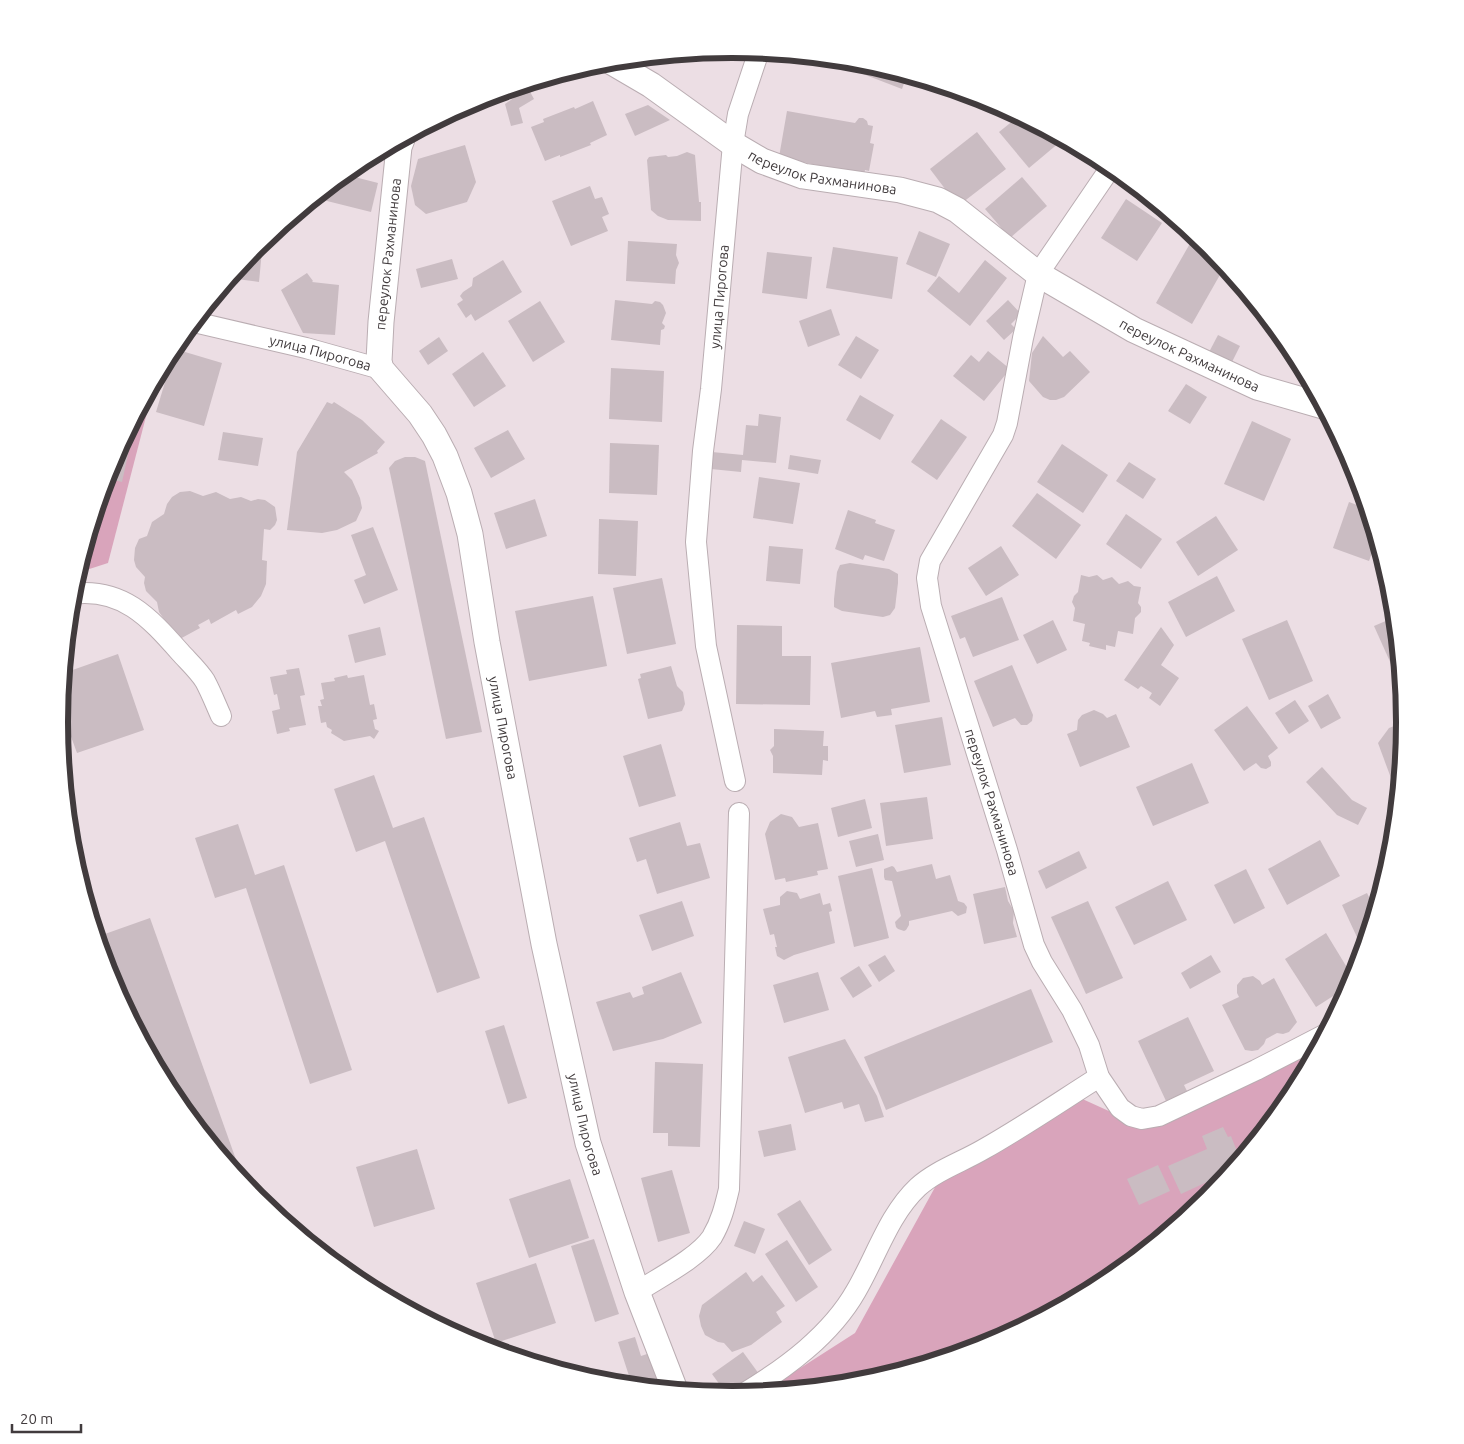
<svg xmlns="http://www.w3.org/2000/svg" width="1464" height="1444" viewBox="0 0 1464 1444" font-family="Ubuntu,sans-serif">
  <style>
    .green { fill: #d9a4bb }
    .building { fill: #cabcc2 }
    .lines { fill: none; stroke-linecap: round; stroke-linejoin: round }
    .minor-casing { stroke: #baadb2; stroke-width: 22 }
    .tertiary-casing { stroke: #baadb2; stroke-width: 27 }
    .minor { stroke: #fff; stroke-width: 20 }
    .tertiary { stroke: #fff; stroke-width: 25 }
    .labels { text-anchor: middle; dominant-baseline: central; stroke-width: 5; stroke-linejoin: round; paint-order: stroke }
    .street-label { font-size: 14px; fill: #413b3d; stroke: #fff }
    .rim { fill: none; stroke: #413b3d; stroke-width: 6 }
  </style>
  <rect width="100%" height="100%" fill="#ecdee4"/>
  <!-- green -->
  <g class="green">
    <polygon points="156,378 108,563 77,573 110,464"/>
    <polygon points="1322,1039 1292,1096 1208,1198 1106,1282 989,1344 863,1382 763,1392 855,1333 939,1180 1078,1097 1144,1127"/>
  </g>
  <!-- building -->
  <g class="building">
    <polygon points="679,54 676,60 663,56"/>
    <polygon points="789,55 789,54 821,58 818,66"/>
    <polygon points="867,63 907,75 902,89 863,74"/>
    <polygon points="528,88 534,99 519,108 523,123 511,126 505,104"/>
    <polygon points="950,88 968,93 961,100"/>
    <polygon points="593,101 607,135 590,143 591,145 560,157 560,155 545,161 531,127 544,122 543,119 574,107 575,109"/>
    <polygon points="648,105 670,120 635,136 625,114"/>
    <polygon points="787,111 855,123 859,118 863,118 867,121 868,125 873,126 870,143 874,144 869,171 865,170 864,175 779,157"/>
    <polygon points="1019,116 1055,135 1060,142 1029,168 999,132"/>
    <polygon points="977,132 1006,169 958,206 930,169"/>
    <polygon points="465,145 476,182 467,202 426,214 415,205 411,186 418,159"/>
    <polygon points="687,152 695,155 699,202 701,202 701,221 668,220 658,216 651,210 647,160 649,157 666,155 668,157 677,156"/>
    <polygon points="343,174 378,183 371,212 323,200 326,188"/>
    <polygon points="1022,177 1047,206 1010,238 985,209"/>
    <polygon points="590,186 595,199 602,197 609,214 602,217 608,231 571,246 552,201"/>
    <polygon points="1140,190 1145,194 1174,218 1171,221 1139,191"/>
    <polygon points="1126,199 1162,223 1137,261 1101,238"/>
    <polygon points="919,231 950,244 936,277 906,264"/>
    <polygon points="263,240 259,282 229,278 256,246"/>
    <polygon points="1192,240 1212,251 1225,266 1192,324 1156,303"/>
    <polygon points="628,241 677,244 676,255 679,263 676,270 675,284 626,281"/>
    <polygon points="833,247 898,257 892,299 826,288"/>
    <polygon points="767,252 812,257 807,299 762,293"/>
    <polygon points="452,259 458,279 421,288 416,269"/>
    <polygon points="503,260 522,292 475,321 471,314 466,318 457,304 463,300 460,296 463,292 472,286 473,278"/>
    <polygon points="985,260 1007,278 970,326 927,291 939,276 959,293"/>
    <polygon points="307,273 313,281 312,282 339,285 335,335 303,333 281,290"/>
    <polygon points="615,300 652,304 655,301 660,302 663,305 666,313 662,323 665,326 664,329 661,330 660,345 611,340"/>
    <polygon points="1008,300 1021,314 1011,324 1016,329 1004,340 986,321"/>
    <polygon points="540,301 565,342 533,362 508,321"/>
    <polygon points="831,309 840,335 808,347 799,321"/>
    <polygon points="1264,314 1292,348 1301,365 1297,368 1258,319"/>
    <polygon points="1218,335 1240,346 1229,368 1207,356"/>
    <polygon points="856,336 879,350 861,379 838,365"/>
    <polygon points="1043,336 1063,357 1070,351 1090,372 1064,397 1056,400 1050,400 1043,397 1029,381 1032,353"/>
    <polygon points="439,337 448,351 428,365 419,351"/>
    <polygon points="175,349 222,363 204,426 156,412"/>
    <polygon points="988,351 1010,369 984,401 953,376 971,355 979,362"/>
    <polygon points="483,352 506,386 474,407 452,374"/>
    <polygon points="611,368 664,371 662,422 609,419"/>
    <polygon points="1186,384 1207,397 1190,424 1168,411"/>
    <polygon points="860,395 894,415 880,440 846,420"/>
    <polygon points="327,402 332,404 334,402 362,420 385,442 377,451 378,453 344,472 352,480 360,498 362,508 356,521 337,530 322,533 287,530 297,452"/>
    <polygon points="759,414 781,417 776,463 742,460 741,472 711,469 712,452 743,455 746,425 758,426"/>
    <polygon points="941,419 967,437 937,480 911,462"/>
    <polygon points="1252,421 1291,439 1264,501 1224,484"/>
    <polygon points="508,430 525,459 491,478 474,448"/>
    <polygon points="223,432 263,438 258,466 218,460"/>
    <polygon points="123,439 131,441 122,482 106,478 110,464"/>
    <polygon points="610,443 659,445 657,495 609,493"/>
    <polygon points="1062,444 1108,475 1083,513 1037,482"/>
    <polygon points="790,455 821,460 818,474 788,469"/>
    <polygon points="405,457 415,457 425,461 482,732 446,739 389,468 395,461"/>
    <polygon points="1129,462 1156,479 1143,499 1116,481"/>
    <polygon points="759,477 800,483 793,524 753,518"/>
    <polygon points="190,491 203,496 216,492 230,499 241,497 251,501 258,499 265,500 275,507 277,520 275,525 270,530 264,529 262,560 267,561 266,584 261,596 252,607 238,614 236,610 211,624 209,619 198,625 200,628 178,640 165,627 166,622 159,612 157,602 146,591 144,583 145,577 136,567 134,560 135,548 139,539 147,536 152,522 164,514 167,504 172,497 180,492"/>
    <polygon points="1037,493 1081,525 1056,559 1012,526"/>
    <polygon points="535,499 547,536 506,549 494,513"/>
    <polygon points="1349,502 1368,509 1377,539 1369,561 1333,548"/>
    <polygon points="848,510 876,520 875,523 895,530 884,561 865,555 863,560 835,549"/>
    <polygon points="1126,514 1162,539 1141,569 1106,544"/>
    <polygon points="1216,516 1238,550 1198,576 1176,542"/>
    <polygon points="599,519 638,521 636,576 598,574"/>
    <polygon points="373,527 398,590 364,604 354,580 366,575 351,535"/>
    <polygon points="769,546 803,549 800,584 766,581"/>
    <polygon points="1001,546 1019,575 986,596 968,568"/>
    <polygon points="850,563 889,569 898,574 898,583 895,608 890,615 883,617 842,611 834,607 834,599 837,572 840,565"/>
    <polygon points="1081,575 1089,577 1097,575 1103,580 1112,577 1119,584 1128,581 1134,586 1141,587 1138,603 1141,607 1141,612 1135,618 1133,634 1118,631 1115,647 1106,645 1106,650 1089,646 1090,643 1082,641 1085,624 1073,621 1075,608 1072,602 1074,596 1078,592"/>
    <polygon points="1217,576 1235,611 1186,637 1168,602"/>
    <polygon points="662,578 676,644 627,654 613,588"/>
    <polygon points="593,596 607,666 529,681 515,611"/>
    <polygon points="1002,597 1019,640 973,657 965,637 960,639 951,616"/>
    <polygon points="1395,617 1401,683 1400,684 1374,626"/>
    <polygon points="1053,620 1067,650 1037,664 1023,635"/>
    <polygon points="1287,620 1313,681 1269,700 1242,639"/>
    <polygon points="737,625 782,626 782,656 811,656 810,705 736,704"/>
    <polygon points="380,627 386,655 355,663 348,635"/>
    <polygon points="1161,627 1174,645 1161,665 1179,678 1160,706 1149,698 1152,693 1141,686 1138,689 1124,680"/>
    <polygon points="920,647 930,702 891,709 892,715 877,717 875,711 841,718 831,663"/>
    <polygon points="118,654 144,730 77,753 69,731 60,735 59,722 64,673"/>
    <polygon points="1012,665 1033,715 1032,721 1027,725 1021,725 1015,718 993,727 974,681"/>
    <polygon points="671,666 677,686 683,692 685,704 682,711 648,719 638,679 641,678 640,674"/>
    <polygon points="299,668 305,695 300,696 306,725 289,728 290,731 277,734 272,711 280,709 277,694 274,695 270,677 287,674 286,670"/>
    <polygon points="347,675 348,678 364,675 370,705 374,704 377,719 373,720 375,729 379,731 374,739 370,736 344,741 331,733 332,730 327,727 326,722 321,723 318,706 322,706 320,700 324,699 321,683 335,681 334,678"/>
    <polygon points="1328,694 1341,718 1321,729 1308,706"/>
    <polygon points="1295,700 1309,721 1289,734 1275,713"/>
    <polygon points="1247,706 1278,748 1268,756 1271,762 1271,766 1266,769 1261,768 1256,763 1244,771 1214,730"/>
    <polygon points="1094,710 1103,714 1107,718 1116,714 1130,747 1080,767 1067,734 1077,730 1078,720 1082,715"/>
    <polygon points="942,717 951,765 904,773 895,725"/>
    <polygon points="1405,722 1398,797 1378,743 1389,728"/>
    <polygon points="774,729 824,731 823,746 828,746 828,761 823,760 822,775 773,773 773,756 770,750 774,746"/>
    <polygon points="661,744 676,796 639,807 623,756"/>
    <polygon points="1192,763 1209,803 1153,826 1136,787"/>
    <polygon points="1322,767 1352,800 1367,808 1358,825 1337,815 1306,782"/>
    <polygon points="374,775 393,828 424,817 480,978 437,993 385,841 356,852 334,789"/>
    <polygon points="927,797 933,839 886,846 880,803"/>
    <polygon points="865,799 872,828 838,837 831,808"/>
    <polygon points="781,814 792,817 799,827 818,823 828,869 817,871 818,875 786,882 785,878 775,880 765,834 770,822"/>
    <polygon points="680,822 687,846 700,843 710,878 657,894 646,859 637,862 629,838"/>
    <polygon points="238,824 255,875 284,865 352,1070 310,1084 246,888 215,898 195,838"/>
    <polygon points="878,834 884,860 856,867 849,841"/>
    <polygon points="1320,840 1340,876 1287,905 1268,869"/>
    <polygon points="1079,851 1087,868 1046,889 1038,871"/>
    <polygon points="932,864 936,879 950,875 958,901 964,903 967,907 966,913 958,916 952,911 909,921 909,925 906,930 904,931 898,929 896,927 895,922 901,916 892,881 885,880 884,877 884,869 892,866 894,867 897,872"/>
    <polygon points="872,868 889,938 854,947 838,876"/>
    <polygon points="1246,869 1265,908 1234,924 1214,885"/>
    <polygon points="1168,881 1187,920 1134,945 1115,907"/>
    <polygon points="1005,887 1008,901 1014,911 1013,923 1017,937 984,944 973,894"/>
    <polygon points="787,891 797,893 800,899 820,893 823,905 830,903 832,911 829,912 835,943 794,955 784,960 777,956 775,947 777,947 774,934 770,935 763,909 780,905 780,897"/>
    <polygon points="1367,893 1371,901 1379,897 1363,950 1342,905"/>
    <polygon points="682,901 694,936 652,951 639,915"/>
    <polygon points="1088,901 1123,978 1086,994 1051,917"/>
    <polygon points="150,918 239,1168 233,1170 172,1096 133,1023 102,935"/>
    <polygon points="1326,933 1354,979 1352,984 1316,1007 1285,959"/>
    <polygon points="885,955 895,971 879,982 868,965"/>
    <polygon points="1211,955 1221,972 1190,989 1181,973"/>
    <polygon points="859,966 872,986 853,998 840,978"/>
    <polygon points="681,972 702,1023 663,1039 613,1051 596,1002 630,992 633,998 644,994 642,987"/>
    <polygon points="818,972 829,1010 784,1023 773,985"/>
    <polygon points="1253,976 1260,981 1262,985 1274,978 1297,1022 1289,1032 1283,1034 1277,1033 1266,1039 1264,1044 1258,1050 1252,1051 1245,1050 1222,1005 1239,997 1237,993 1237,985 1243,978"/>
    <polygon points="1031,989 1053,1042 886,1110 864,1057"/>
    <polygon points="1188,1017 1214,1071 1184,1085 1187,1091 1166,1101 1138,1041"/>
    <polygon points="504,1025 527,1098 508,1104 485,1031"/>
    <polygon points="845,1039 877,1096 884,1117 865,1122 859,1104 844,1109 842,1102 805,1113 788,1057"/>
    <polygon points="655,1062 703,1064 700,1147 668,1146 668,1133 653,1133"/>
    <polygon points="791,1124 796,1150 764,1157 758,1131"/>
    <polygon points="1223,1127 1228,1137 1231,1136 1240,1159 1220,1184 1210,1188 1207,1182 1181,1194 1168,1166 1207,1149 1202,1136"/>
    <polygon points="417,1149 435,1209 374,1227 356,1167"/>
    <polygon points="1158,1165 1170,1191 1139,1205 1127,1179"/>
    <polygon points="672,1170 690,1233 658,1242 641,1178"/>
    <polygon points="570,1179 589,1238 529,1258 509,1199"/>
    <polygon points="800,1200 832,1250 809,1265 777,1214"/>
    <polygon points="744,1221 765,1229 755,1254 734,1246"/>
    <polygon points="594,1239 619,1314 595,1322 571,1246"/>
    <polygon points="787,1240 818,1287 796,1302 765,1254"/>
    <polygon points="536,1263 556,1323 496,1343 476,1283"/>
    <polygon points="746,1272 753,1282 762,1275 785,1306 776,1312 782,1322 751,1345 732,1352 724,1343 718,1342 705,1335 701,1326 699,1316 702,1305"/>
    <polygon points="635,1337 641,1356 650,1353 659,1379 639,1386 632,1385 618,1342"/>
    <polygon points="743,1352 759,1374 738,1388 732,1390 726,1389 720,1385 712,1374"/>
  </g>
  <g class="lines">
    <!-- minor casing -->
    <g class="minor-casing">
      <g id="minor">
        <path id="s1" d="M1111,167L1038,274L1023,338L1007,423L1003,435L930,561L927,578L931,606L1007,850L1034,945L1042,962L1072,1010L1089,1045L1099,1077L1120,1108L1131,1116L1142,1119L1159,1116L1256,1070L1324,1035"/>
        <path id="s2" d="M194,322L306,348L381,369"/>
        <path d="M71,594C122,587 149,617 180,652C188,661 199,671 205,681C211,692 216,705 221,716"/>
        <path id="s3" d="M735,781L706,646L696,542L703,451L711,389L733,144L738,114L759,51"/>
        <path d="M637,1292C658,1278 698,1258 712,1237C721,1222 725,1206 729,1189L739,813"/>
        <path d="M743,1394C786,1368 831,1335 856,1291C876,1257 889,1214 918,1187C937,1170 962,1162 984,1149C1023,1127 1061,1101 1099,1077"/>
      </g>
    </g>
    <!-- tertiary casing -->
    <g class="tertiary-casing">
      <g id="tertiary">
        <path id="s4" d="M610,61L651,85L733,144L762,161L803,176L900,190L938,200L957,210L1038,274L1134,330L1257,387L1323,406"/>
        <path id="s5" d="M402,139L399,147L381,322L379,361L381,369L420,414L434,435L445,456L459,493L470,534L487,642L544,944L588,1143L637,1292L675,1390"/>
      </g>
    </g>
    <!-- minor -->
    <use href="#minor" class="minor"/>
    <!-- tertiary -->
    <use href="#tertiary" class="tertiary"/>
  </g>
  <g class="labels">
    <!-- street labels -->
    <g class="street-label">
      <text stroke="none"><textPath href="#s4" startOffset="244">переулок Рахманинова</textPath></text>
      <text transform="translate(388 254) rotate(-84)">переулок Рахманинова</text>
      <text stroke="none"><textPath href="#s3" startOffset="489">улица Пирогова</textPath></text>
      <text stroke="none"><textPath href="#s2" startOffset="130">улица Пирогова</textPath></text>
      <text stroke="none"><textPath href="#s4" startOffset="660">переулок Рахманинова</textPath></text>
      <text stroke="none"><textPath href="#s5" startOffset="619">улица Пирогова</textPath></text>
      <text stroke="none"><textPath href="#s1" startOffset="691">переулок Рахманинова</textPath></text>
      <text stroke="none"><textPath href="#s5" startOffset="1024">улица Пирогова</textPath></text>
    </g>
  </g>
  <!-- crop -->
  <path d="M0 0H1464V1444H0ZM68 722a664 664 0 1 1 1328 0a664 664 0 1 1-1328 0Z" fill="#fff" fill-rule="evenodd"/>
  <path class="rim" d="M68 722a664 664 0 1 1 1328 0a664 664 0 1 1-1328 0Z"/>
  <!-- scale -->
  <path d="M12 1424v8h69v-8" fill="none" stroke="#413b3d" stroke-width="2.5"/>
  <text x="20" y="1424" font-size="15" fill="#413b3d" stroke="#ffffff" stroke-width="4" paint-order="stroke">20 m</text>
</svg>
